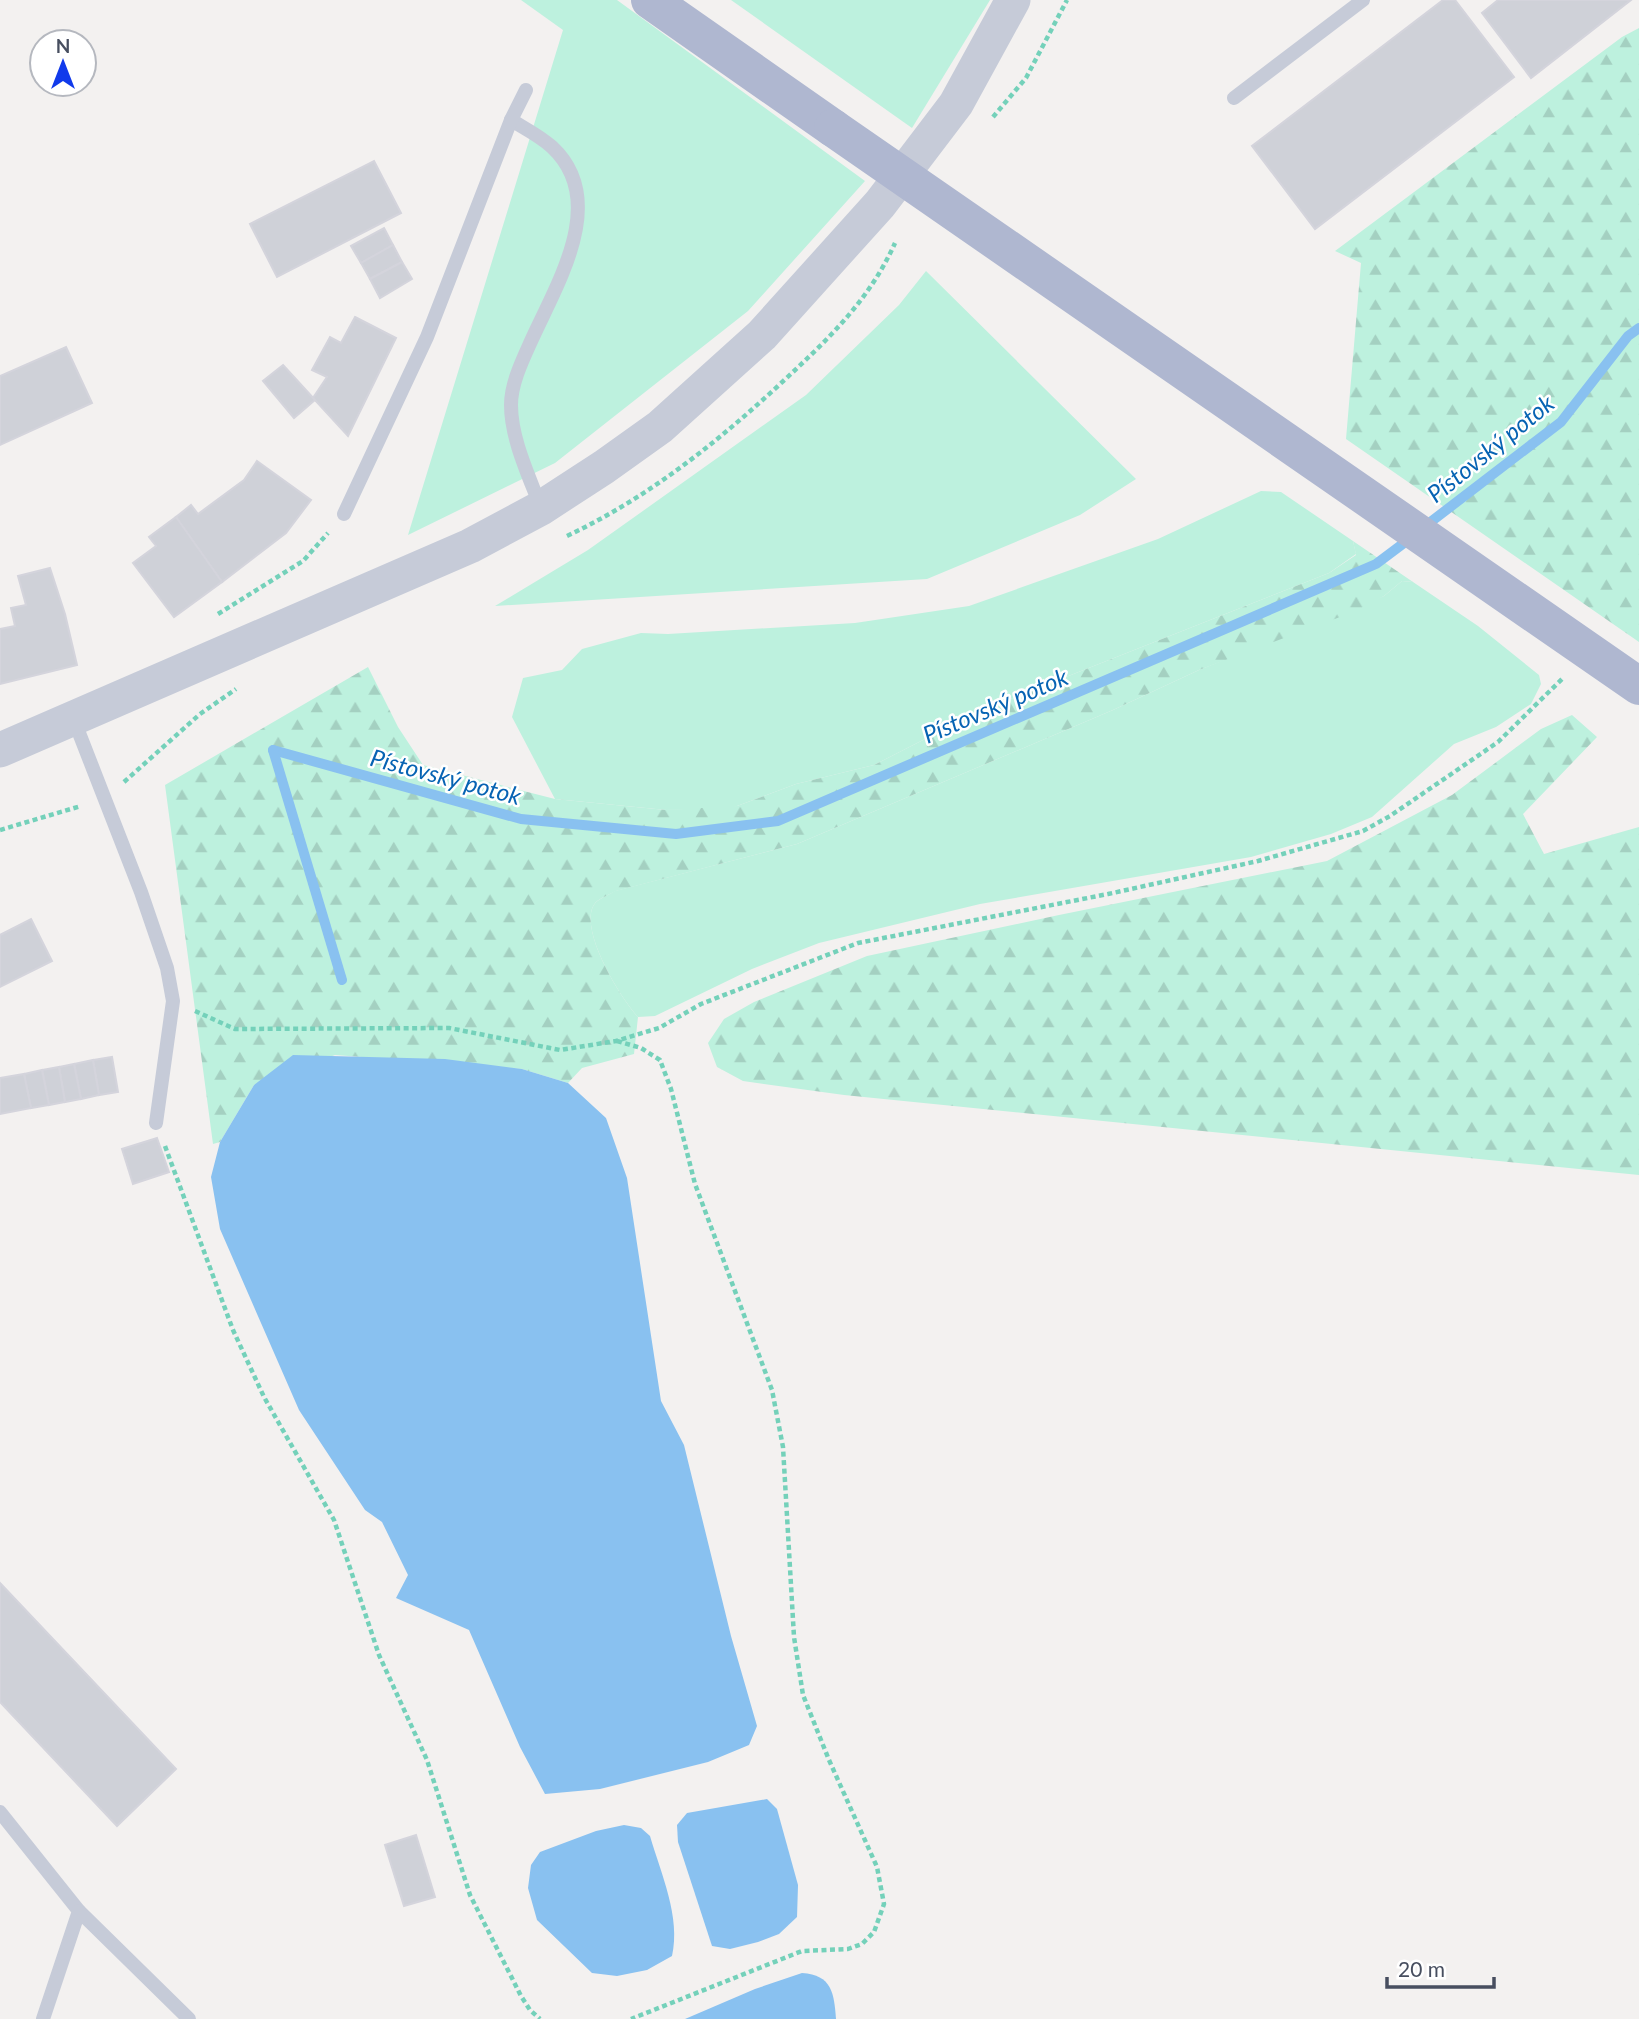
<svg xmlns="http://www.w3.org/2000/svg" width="1639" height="2019" viewBox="0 0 1639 2019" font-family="Lato,sans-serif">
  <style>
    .green { fill: #bdf1de }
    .forest { fill: url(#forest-firs) }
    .water { fill: #89c1f0 }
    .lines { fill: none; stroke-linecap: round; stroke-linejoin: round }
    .stream { stroke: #89c1f0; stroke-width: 10 }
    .building { fill: #cfd1d8; stroke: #d4d4dc; stroke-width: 2 }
    .path { stroke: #74d1ba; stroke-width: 4.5; stroke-dasharray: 5 3.5; stroke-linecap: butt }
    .service { stroke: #c6cbd8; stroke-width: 14 }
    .tertiary { stroke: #c6cbd8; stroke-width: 35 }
    .primary { stroke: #afb7d0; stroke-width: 38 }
    .primary-bridge { stroke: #afb7d0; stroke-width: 38 }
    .labels { text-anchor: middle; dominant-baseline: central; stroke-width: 5; stroke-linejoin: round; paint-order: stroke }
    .water-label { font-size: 24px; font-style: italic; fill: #0663b3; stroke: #fff }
  </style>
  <defs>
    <pattern id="forest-firs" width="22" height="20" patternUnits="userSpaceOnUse" patternTransform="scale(1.75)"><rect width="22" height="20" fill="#bdf1de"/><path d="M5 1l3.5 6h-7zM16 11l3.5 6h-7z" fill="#a4d0c1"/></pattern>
  </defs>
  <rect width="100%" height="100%" fill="#f3f1f0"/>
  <!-- green -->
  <g class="green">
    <polygon points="521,0 617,0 865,181 748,311 555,463 408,535 563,30"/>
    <polygon points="731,0 990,0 912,128"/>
    <polygon points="926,271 1136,479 1080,515 927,579 495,606 588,550 806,395 899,305"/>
    <polygon points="1261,491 1281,492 1353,541 1356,554 1329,573 980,711 874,765 796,784 729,809 666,810 555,799 512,717 523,678 562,670 582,649 641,633 668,634 855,623 969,606 1158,539"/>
    <path d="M1402,581L1413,582L1478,626L1539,675L1541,684L1531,704L1496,727L1454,744L1372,817L1331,834L1251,857L980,904L819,943L752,969L655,1016L638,1017C621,999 575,925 596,902C601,898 610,894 615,891L797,844L1113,710L1199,670L1384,596Z"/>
  </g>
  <!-- forest -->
  <g class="forest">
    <polygon points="1639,28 1639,642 1346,439 1361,263 1335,251 1622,37"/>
    <path d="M1353,541L1413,582L1402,581L1384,596L1356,611L1199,670L1113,710L797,844L616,891C610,894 601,898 596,902C575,925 621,999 638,1017L634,1054L582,1068L568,1083L522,1069L335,1055L254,1085L220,1142L213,1144L165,785L368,667L398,727L423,765L555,799L666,810L737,806L796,784L874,765L980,711L1329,573L1356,555Z"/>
    <polygon points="1572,715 1597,737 1523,814 1544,854 1639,827 1639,1175 844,1095 743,1081 717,1067 708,1043 724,1019 754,1002 867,956 1059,915 1327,861 1452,795 1541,729"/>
  </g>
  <!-- water -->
  <g class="water">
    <polygon points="293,1055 445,1059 522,1069 568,1083 606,1118 627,1178 661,1401 684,1445 731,1636 757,1726 749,1745 708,1762 600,1789 545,1794 520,1747 469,1630 396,1598 408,1575 382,1522 365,1510 299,1410 220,1229 211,1177 220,1142 254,1085"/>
    <polygon points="767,1799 777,1809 798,1885 797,1917 779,1934 758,1942 730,1949 712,1946 678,1842 677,1825 687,1813"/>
    <path d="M624,1825L641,1828L650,1836C661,1874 681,1917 672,1956L647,1970L617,1976L592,1973L537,1920L528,1888L531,1865L540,1852L596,1831Z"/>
    <path d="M802,1973C832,1975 834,1993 836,2019H685L755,1989Z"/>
  </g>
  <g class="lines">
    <!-- stream -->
    <g class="stream">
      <polyline points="1424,527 1561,422 1628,336 1639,328"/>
      <polyline points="273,750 521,819 676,834 778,821 1376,564 1412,537"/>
      <polyline points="273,750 342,980"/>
    </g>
  </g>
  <!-- building -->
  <g class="building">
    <polygon points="1443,0 1455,0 1514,77 1315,229 1252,146"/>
    <polygon points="1498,0 1631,0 1531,78 1482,13"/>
    <polygon points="374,161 401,213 277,277 250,224"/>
    <polygon points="384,228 393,245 361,263 351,246"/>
    <polygon points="393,245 402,262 370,279 361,263"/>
    <polygon points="402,262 412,279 380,298 370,279"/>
    <polygon points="355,317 396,338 348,436 313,398 327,377 312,370 330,337 341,343"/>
    <polygon points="66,347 92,403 0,445 0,376"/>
    <polygon points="283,365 315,400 294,418 263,381"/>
    <polygon points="257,461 311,500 286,533 222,582 176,517 191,505 198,514 244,480"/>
    <polygon points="176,517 222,582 174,617 133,563 156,546 149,537"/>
    <polygon points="50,568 65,614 77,665 0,684 0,629 15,626 11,608 26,605 18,576"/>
    <polygon points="31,919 52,961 0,987 0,935"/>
    <polygon points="112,1057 118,1092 99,1095 93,1060"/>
    <polygon points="93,1060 99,1095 81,1099 74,1064"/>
    <polygon points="74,1064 81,1099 65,1102 59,1067"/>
    <polygon points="59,1067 65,1102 49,1105 42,1070"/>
    <polygon points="42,1070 49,1105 31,1108 24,1074"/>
    <polygon points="24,1074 31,1108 0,1114 0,1078"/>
    <polygon points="157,1138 169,1172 133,1184 122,1149"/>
    <polygon points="0,1583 176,1769 117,1826 0,1702"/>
    <polygon points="416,1835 435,1897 404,1906 385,1845"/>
  </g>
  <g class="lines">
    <!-- path -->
    <g class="path">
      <polyline points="993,117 1026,78 1067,0"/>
      <path d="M567,536C647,498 714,445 778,386C825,342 868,303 895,243"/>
      <polyline points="218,614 303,561 328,533"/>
      <polyline points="124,782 200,714 236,689"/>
      <polyline points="0,830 81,806"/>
      <polyline points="195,1011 235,1029 449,1028 560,1050 616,1041 659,1028 701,1004 858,943 1108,894 1258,861 1363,831 1390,816 1498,742 1564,677"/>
      <polyline points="617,1041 641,1048 660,1060 671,1089 695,1184 772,1390 783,1447 794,1637 803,1695 829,1760 877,1867 884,1904 874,1932 862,1944 848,1949 802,1951 631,2019"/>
      <polyline points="165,1146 233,1330 264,1397 334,1520 379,1655 427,1760 470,1895 521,1996 530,2010 540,2019"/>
    </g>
    <!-- service -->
    <g class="service">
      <polyline points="1234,98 1363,0"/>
      <path d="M511,120C524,128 540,136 552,147C609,200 558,282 532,339C523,359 511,383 511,405C511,439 529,476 541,508"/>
      <polyline points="344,514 427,337 511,120 526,90"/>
      <polyline points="74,720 141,892 167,968 173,1001 156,1123"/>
      <polyline points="0,1812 79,1911 43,2019"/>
      <polyline points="79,1911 189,2019"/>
    </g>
    <!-- tertiary -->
    <polyline class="tertiary" points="0,750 470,546 541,508 604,467 660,427 762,335 880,204 956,104 1013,0"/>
    <!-- primary -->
    <polyline class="primary" points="650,0 833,128"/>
    <!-- primary-bridge -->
    <polyline class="primary-bridge" points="833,128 1639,686"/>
  </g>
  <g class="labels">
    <!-- water labels -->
    <g class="water-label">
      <text transform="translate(1490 448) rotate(-39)">Pístovský potok</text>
      <text transform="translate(995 705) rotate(-23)">Pístovský potok</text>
      <text transform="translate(446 776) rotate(15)">Pístovský potok</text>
    </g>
  </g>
  <!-- north arrow -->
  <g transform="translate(63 63)"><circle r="33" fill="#ffffff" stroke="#b5b8bf" stroke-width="2"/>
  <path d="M0-5L12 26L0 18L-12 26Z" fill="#113aeb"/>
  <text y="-10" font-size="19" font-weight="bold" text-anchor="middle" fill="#474e5f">N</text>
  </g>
  <!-- scale -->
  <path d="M1387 1977v10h107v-10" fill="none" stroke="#474e5f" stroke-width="3.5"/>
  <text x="1398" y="1977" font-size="21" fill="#474e5f" stroke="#ffffff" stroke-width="5" paint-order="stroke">20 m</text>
</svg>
